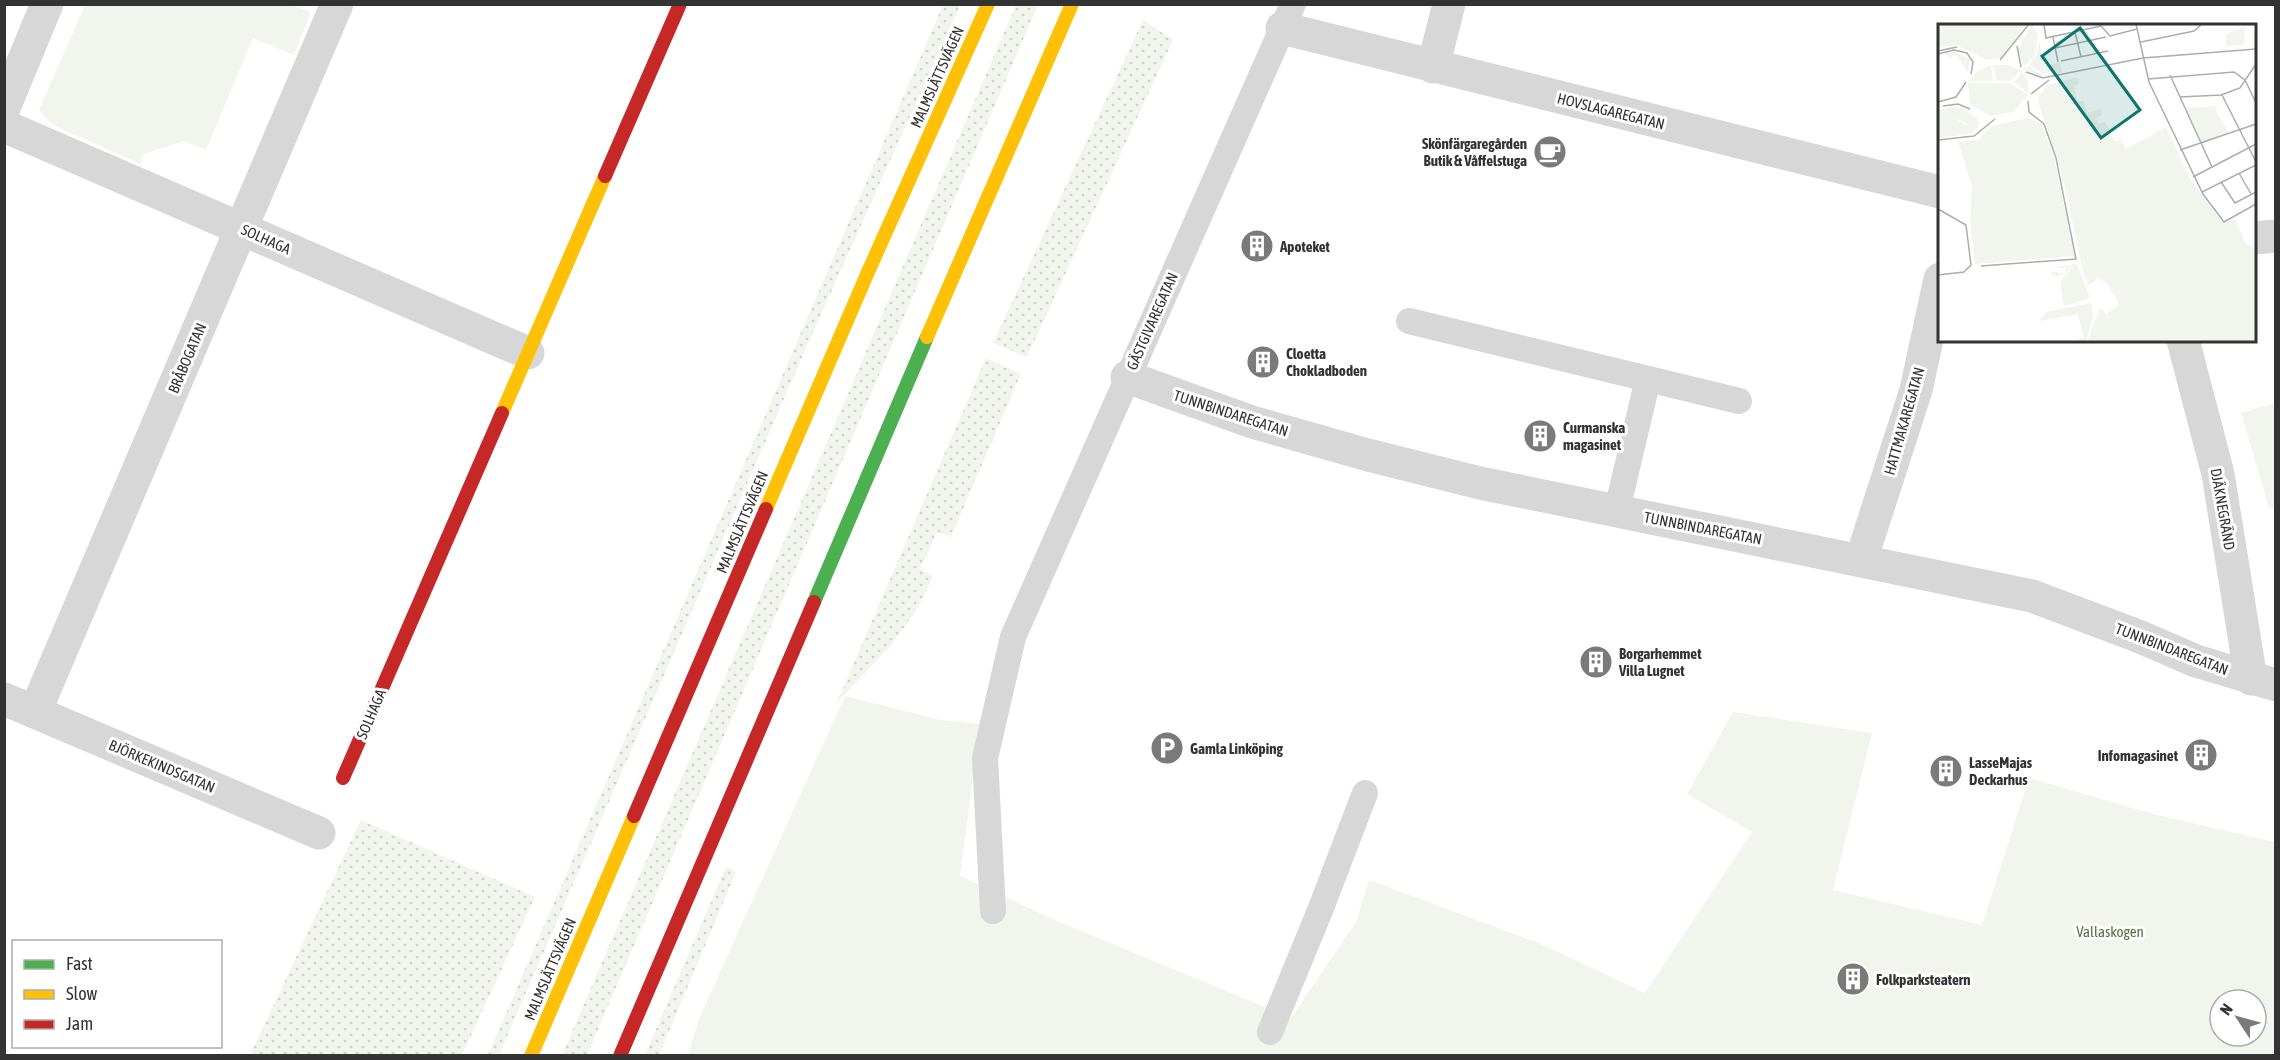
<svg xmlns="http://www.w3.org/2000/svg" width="2280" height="1060" viewBox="0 0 2280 1060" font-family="'Asap Condensed',sans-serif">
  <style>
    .grass { fill: url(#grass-dots) }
    .green { fill: #f1f5ed; fill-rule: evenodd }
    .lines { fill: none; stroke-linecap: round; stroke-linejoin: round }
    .lane { stroke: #d7d7d7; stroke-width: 26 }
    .street { stroke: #d7d7d7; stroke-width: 33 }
    .fast { stroke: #4caf50; stroke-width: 14 }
    .slow { stroke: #ffc107; stroke-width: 14 }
    .jam { stroke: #c62828; stroke-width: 14 }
    .labels { text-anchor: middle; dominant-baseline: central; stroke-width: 6; stroke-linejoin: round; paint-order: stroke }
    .street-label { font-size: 15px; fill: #333; stroke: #fff }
    .poi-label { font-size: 15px; font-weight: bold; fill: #333; stroke: #fff; text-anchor: start }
    .park-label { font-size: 15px; fill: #56703f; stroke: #fff }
    .inset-road { fill: none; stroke: #adadad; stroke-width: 1.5 }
    .view { fill: #0f766e; fill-opacity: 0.15; stroke: #0f766e; stroke-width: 3 }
    .inset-edge { fill: none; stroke: #333; stroke-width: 3 }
  </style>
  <defs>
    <pattern id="grass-dots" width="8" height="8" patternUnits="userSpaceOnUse" patternTransform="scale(1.5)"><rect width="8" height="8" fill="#f1f5ed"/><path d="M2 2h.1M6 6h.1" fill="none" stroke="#cfd2cc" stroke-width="1.8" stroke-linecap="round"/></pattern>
  </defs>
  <rect width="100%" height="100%" fill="#fff"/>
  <!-- grass -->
  <g class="grass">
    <polygon points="943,5 960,5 813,332 499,1055 488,1055"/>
    <polygon points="1016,5 1038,5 587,1055 562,1055"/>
    <polygon points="1143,20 1173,40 1027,357 993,343"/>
    <polygon points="986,358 1021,374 951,537 937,532 920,569 933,576 918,608 892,644 836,704"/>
    <polygon points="361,820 535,897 462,1055 250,1055"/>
    <polygon points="726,867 736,872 659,1055 645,1055"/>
  </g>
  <!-- green -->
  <g class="green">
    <polygon points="292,5 311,12 294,55 253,38 206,150 184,141 144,154 140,164 53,125 39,110 85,5"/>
    <polygon points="2275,403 2275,508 2269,508 2241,413"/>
    <path d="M845,696L941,720L980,724L960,876L1055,920L1291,1018L1356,922L1369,880L1539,943L1645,993L1752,832L1687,794L1733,712L1872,733L1833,890L1982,925L2029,778L2157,815L2275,842V1055L688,1056L698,1021ZM2220,1000H2256V1036H2220Z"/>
  </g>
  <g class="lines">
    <!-- lane -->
    <g class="lane">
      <polyline points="1409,321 1739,401"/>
      <polyline points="1617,510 1648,379"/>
      <polyline points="993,911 985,758 1013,637 1293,4"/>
      <polyline points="1270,1032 1321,908 1365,793"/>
    </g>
    <!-- street -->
    <g class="street">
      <polyline points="1282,28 1940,192"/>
      <polyline points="1433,67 1449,4"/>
      <polyline points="4,108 47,4"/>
      <polyline points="4,126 528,353"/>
      <polyline points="2254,238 2276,236"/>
      <polyline points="2183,340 2218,474 2251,679"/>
      <polyline points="1127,377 1252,422 1368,455 1480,483 2032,596 2138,636 2196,661 2276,685"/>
      <polyline points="1861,560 1916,390 1940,279"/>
      <polyline points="4,699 319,833"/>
      <polyline points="35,712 337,4"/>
    </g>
    <!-- fast -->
    <polyline class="fast" points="814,602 927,337"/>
    <!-- slow -->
    <g class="slow">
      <polyline points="927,337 1072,4"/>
      <polyline points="502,413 605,176"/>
      <polyline points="766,509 868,272 988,4"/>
      <polyline points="531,1056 634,816"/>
    </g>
    <!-- jam -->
    <g class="jam">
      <polyline points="605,176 680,4"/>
      <polyline points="343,778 502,413"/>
      <polyline points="634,816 766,509"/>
      <polyline points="620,1056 814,602"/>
    </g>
  </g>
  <!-- icons -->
  <defs>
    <g id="cafe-disc" transform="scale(1.725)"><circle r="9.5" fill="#7a7a7a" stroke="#fff"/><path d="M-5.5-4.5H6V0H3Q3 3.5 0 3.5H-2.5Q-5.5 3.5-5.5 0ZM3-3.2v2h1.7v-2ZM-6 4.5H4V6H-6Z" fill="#fff"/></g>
    <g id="building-disc" transform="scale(1.725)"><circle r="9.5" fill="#7a7a7a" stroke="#fff"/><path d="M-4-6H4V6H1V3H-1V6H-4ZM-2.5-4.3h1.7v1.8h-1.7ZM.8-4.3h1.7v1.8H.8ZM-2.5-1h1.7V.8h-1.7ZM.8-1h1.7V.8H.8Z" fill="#fff"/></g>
    <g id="parking-disc" transform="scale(1.725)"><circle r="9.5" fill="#7a7a7a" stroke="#fff"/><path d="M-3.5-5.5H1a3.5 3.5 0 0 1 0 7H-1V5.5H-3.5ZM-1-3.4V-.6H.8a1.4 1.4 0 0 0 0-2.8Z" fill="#fff"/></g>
  </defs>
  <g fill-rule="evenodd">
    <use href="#cafe-disc" x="1550" y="152"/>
    <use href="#building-disc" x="1257" y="246"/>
    <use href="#building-disc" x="1263" y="362"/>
    <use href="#building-disc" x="1540" y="436"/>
    <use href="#building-disc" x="1596" y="662"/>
    <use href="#parking-disc" x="1167" y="748"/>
    <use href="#building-disc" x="2201" y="755"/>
    <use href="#building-disc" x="1946" y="771"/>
    <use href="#building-disc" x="1853" y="979"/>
  </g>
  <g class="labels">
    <!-- street labels -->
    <g class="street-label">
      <text transform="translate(937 77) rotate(-66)">MALMSLÄTTSVÄGEN</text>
      <text transform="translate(1611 111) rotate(14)">HOVSLAGAREGATAN</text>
      <text transform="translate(266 239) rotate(24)">SOLHAGA</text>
      <text transform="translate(1152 321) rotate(-66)">GÄSTGIVAREGATAN</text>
      <text transform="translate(187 358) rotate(-67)">BRÅBOGATAN</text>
      <text transform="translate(1231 413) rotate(18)">TUNNBINDAREGATAN</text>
      <text transform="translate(1904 421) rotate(-74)">HATTMAKAREGATAN</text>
      <text transform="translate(2223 509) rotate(80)">DJÄKNEGRÄND</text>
      <text transform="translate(742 522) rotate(-67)">MALMSLÄTTSVÄGEN</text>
      <text transform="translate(1703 528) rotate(11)">TUNNBINDAREGATAN</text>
      <text transform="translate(2172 649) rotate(21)">TUNNBINDAREGATAN</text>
      <text transform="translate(371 714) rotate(-67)">SOLHAGA</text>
      <text transform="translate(162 766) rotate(23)">BJÖRKEKINDSGATAN</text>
      <text transform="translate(550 969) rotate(-67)">MALMSLÄTTSVÄGEN</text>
    </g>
    <!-- poi labels -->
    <g class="poi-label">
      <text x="1527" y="143" text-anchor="end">Skönfärgaregården<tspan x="1527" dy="17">Butik &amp; Våffelstuga</tspan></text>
      <text x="1280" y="246">Apoteket</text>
      <text x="1286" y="353">Cloetta<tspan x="1286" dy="17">Chokladboden</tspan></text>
      <text x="1563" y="427">Curmanska<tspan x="1563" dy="17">magasinet</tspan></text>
      <text x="1619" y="653">Borgarhemmet<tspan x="1619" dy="17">Villa Lugnet</tspan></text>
      <text x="1190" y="748">Gamla Linköping</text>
      <text x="2178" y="755" text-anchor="end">Infomagasinet</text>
      <text x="1969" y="762">LasseMajas<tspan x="1969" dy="17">Deckarhus</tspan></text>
      <text x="1876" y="979">Folkparksteatern</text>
    </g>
    <!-- park labels -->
    <g class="park-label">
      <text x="2110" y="931">Vallaskogen</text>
    </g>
  </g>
  <!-- overview -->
  <g transform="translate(1938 24)">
    <rect width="318" height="318" fill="#fff"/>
    <path d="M94,0L100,11L97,31L86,43L80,25ZM101,16L106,42L122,39L124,48L178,37L105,52L94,50L86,44L91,42L98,48L108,51L122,48L105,49L91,41L99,31ZM53,41L55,57H31L40,47ZM54,41H71L82,47L73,57H59ZM84,48L90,57V69L76,58ZM30,59H72L90,71L75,88L52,92L32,80ZM24,83L40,96L41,102L34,109L31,110L29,99L14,93L8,84ZM131,239L139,240L152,274L126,282L122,258L136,241L127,249L119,252L113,251V248L126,249L129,244L113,243L135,241ZM153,279L155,293L148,318L137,316L146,314L140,290L101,297L108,288ZM162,283L168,290L184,318H149Z" fill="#f1f5ed"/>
    <path d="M0,0H88L63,34L49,36L18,21L0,23ZM307,3L306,21L288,22L287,10ZM17,28L32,35L30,49L19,32L14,31L13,35L6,29ZM59,59H72L75,69L50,77L40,72V63H35ZM8,84L14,93L33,103L31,110L0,114V86Z" fill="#f1f5ed"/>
    <path d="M139,53L141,59L136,62L139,77H146L149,89L162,85L164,91L158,94L160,100L167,98L177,117L182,116L188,125L228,103L252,155L285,199L297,195L308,220L318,225V318H184L168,290L180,282L179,275L168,259L161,254L151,261L146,251L123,146L101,81L100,74L109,61ZM280,82L277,85L291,109L263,118L248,84ZM90,94L103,100L116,135L137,232L37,240L32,197L34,162L20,118L40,116L54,102Z" fill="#f1f5ed"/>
    <path class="inset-road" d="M106,0L108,14L163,2L172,12L199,5M198,0L211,58L265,170L286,198L318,180M137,8L143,33M115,13L120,38M203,18L256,7L264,0M79,22L83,43M117,24L168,13M0,27L19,23M0,30L16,26L29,29L35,38L33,50M62,36L91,0M123,37L170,27M88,48L105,54L205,34L318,25M232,51L274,143M210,55L296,48L307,56L318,79M93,70L111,56M284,71L318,138M242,73L283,71L302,64L318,40M0,78L18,73L28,58M5,82L20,80L32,85M0,116L36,112L57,95M242,126L318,100M301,149L313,170M255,153L318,120M283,158L297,179L318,168M264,168L318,141M0,185L28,201L33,241L26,248L0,251M43,242L138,235L118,134L106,100L91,88L90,77"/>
    <path class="view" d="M142,4L202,86L163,114L104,32Z"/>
    <rect width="318" height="318" class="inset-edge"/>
  </g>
  <!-- border -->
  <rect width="2280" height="1060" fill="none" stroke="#333333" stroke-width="12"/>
  <!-- legend -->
  <rect x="12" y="940" width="210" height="108" fill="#ffffff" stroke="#adadad" stroke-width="1.5"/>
  <rect x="24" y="960" width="30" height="9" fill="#4caf50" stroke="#adadad" stroke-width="1.5"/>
  <text x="66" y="970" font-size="18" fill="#333333">Fast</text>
  <rect x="24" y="990" width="30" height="9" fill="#ffc107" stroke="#adadad" stroke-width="1.5"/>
  <text x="66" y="1000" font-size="18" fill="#333333">Slow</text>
  <rect x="24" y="1020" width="30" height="9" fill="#c62828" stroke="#adadad" stroke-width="1.5"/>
  <text x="66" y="1030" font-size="18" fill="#333333">Jam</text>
  <!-- north arrow -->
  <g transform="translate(2238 1018) rotate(306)"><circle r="28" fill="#ffffff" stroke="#adadad" stroke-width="1.5"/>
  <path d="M0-4.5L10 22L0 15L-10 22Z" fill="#7a7a7a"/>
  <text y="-9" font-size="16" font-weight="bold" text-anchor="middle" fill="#333333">N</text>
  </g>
</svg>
